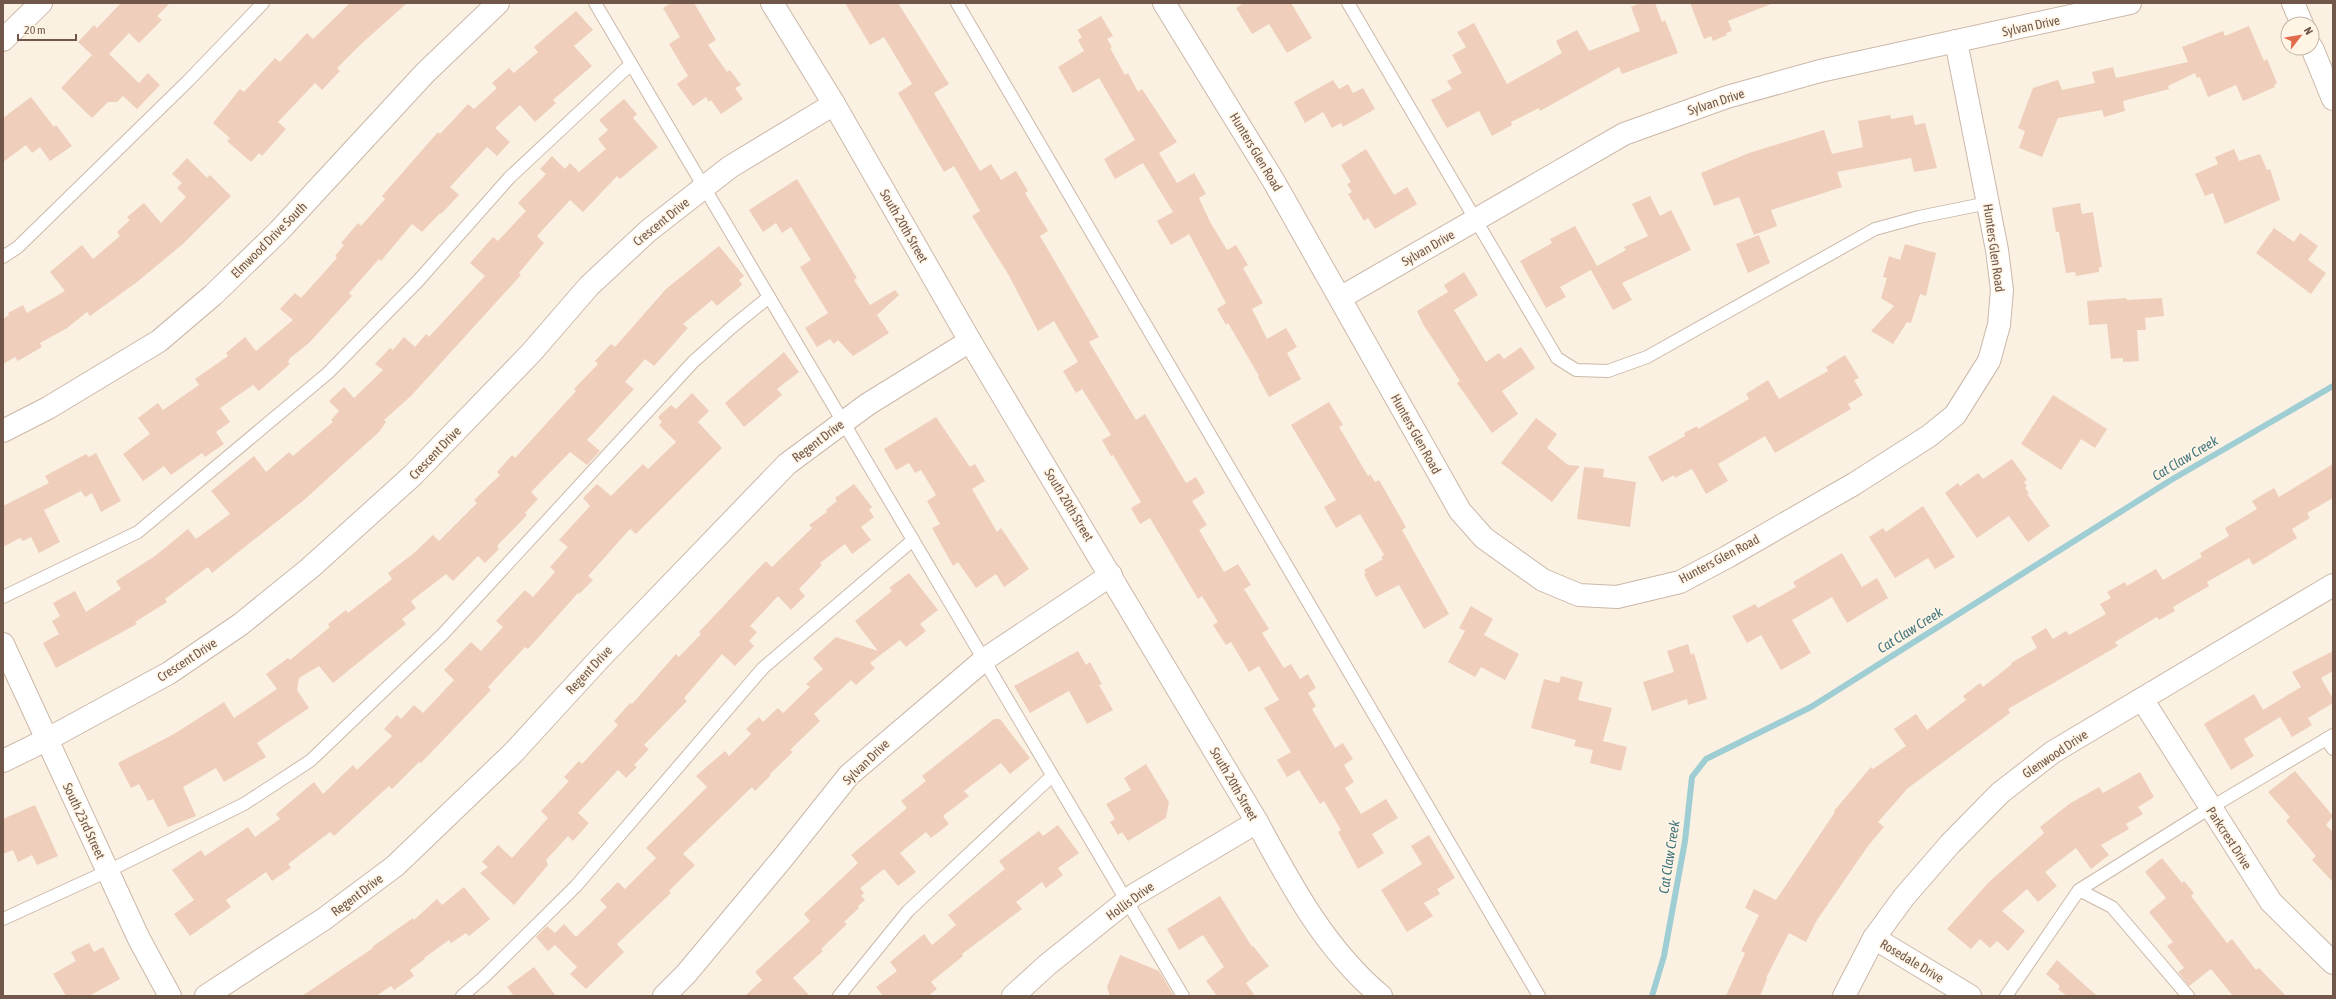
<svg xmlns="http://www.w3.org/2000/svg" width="2336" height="999" viewBox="0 0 2336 999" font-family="'Asap Condensed',sans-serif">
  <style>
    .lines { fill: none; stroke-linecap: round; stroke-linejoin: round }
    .stream { stroke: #9ecdd4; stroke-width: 6 }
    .building { fill: #efcebb }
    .service-casing { stroke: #cbb8a9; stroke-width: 14 }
    .minor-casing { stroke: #cbb8a9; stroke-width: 24 }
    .tertiary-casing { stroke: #cbb8a9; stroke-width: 24 }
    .service { stroke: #fff; stroke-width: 12 }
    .minor { stroke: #fff; stroke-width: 22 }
    .tertiary { stroke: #fff; stroke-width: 22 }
    .labels { text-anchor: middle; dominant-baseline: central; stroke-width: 3.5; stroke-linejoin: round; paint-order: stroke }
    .street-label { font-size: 13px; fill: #71574a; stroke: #fef5e7 }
    .water-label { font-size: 14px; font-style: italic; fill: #42747d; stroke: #fef5e7 }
  </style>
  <rect width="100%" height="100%" fill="#fbf1e2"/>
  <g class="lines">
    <!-- stream -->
    <polyline class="stream" points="1652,996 1664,956 1685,841 1692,777 1706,759 1811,707 2171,480 2333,386"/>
  </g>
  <!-- building -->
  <g class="building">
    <polygon points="121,3 170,3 157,16 162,20 139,43 129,33 109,54 139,83 148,73 160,85 137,109 123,96 117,102 108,102 92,118 61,88 92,55 78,42 94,25 97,28"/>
    <polygon points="350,3 407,3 360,45 337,68 340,71 322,90 315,83 278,122 286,129 262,156 259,153 251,162 227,141 230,138 213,123 240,89 244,92 275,58 280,62 307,33 313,39"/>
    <polygon points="671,3 694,3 716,40 708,45 727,72 730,70 741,85 735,88 743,99 721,114 711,100 709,102 706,97 693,106 677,84 688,76 669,44 680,37 663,8"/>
    <polygon points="845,3 898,3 949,84 934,93 980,171 991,164 1001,180 1016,171 1028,191 1025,193 1048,231 1040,236 1099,337 1089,342 1136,420 1145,414 1186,483 1196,477 1205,493 1192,501 1207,525 1199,530 1224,572 1238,564 1251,585 1244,589 1269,629 1262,633 1284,668 1291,664 1300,679 1308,674 1316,688 1308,693 1316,706 1312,709 1335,748 1343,743 1353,759 1344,765 1354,782 1345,788 1361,814 1386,799 1398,818 1372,834 1384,853 1358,869 1338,832 1341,830 1324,801 1320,804 1299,770 1287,777 1277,760 1291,752 1264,708 1279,700 1259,666 1249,672 1231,642 1226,645 1213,625 1218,622 1202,596 1198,599 1150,518 1140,524 1131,508 1141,502 1113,455 1111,456 1102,440 1111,435 1082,389 1076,393 1063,371 1078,362 1054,321 1038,331 1008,274 972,216 980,211 954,166 944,172 898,93 912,84 884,37 870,45"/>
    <polygon points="1244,3 1291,3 1312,38 1287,53 1269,24 1252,34 1236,8"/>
    <polygon points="1640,3 1655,3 1662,22 1665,20 1678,53 1622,74 1619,67 1540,111 1539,108 1511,122 1512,125 1492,136 1479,111 1447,128 1431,100 1452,89 1447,81 1462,73 1452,55 1466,47 1457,32 1474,23 1507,84 1562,53 1556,41 1577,30 1589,51 1640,31 1631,7"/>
    <polygon points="1690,3 1771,3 1771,4 1728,21 1732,31 1726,33 1727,35 1713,41 1711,36 1704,39"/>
    <polygon points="576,11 593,30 574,46 592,66 553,100 556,103 535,122 520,105 495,128 510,142 497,156 487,147 450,187 459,195 441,214 440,213 422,232 412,224 381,261 379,259 349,293 352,296 309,343 290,358 288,362 290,364 259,391 253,385 220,408 230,422 216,432 224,444 205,457 202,453 171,475 164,466 143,481 123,454 150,434 138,418 158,403 163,410 199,385 195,379 228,356 226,353 245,337 256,351 293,320 280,309 295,293 301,298 337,258 335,256 344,245 341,243 358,223 361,226 385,199 382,196 438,132 440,134 468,104 474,109 497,88 492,83 509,68 514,73 538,52 534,47"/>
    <polygon points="1101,16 1113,36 1107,39 1112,47 1110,48 1125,75 1128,73 1138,92 1142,89 1177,142 1159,153 1177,183 1194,173 1206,194 1199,198 1210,222 1227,250 1236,245 1248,265 1243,268 1263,303 1252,309 1267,339 1286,328 1297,347 1287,353 1301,379 1269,397 1258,377 1259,376 1228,323 1226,325 1217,309 1226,303 1189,234 1171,245 1157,221 1173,212 1143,163 1115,179 1104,159 1135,140 1099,78 1073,93 1058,67 1084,51 1078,40 1082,37 1077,30"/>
    <polygon points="2249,26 2264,61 2267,59 2277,83 2274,85 2275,87 2243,101 2236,85 2208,97 2200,77 2197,78 2195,73 2168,86 2169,89 2123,101 2125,111 2104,117 2102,110 2058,118 2042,157 2019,148 2025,131 2018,128 2033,88 2058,80 2062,90 2095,83 2092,72 2113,67 2116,78 2188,62 2182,47 2223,31 2225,36"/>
    <polygon points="1333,80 1339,89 1348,84 1353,93 1363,88 1375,109 1343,127 1341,123 1332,128 1323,112 1305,123 1294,102"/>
    <polygon points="31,97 54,127 56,125 72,146 50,161 40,147 32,153 26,145 3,162 3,118"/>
    <polygon points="624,99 637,114 633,118 658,147 620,179 617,176 583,212 570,200 537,236 544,243 519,273 521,275 411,396 384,420 386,422 379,432 304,500 212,573 208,567 165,599 167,602 135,622 137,624 56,668 43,643 59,634 52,621 60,616 53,603 75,591 86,612 121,589 116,581 155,556 188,529 196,539 230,514 211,491 254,456 266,472 289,452 293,456 333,422 331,420 339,411 329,401 344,387 354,398 383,370 375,364 390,348 393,350 404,337 415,347 426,334 429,337 485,276 470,263 493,237 498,241 526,211 518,203 546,174 540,169 552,156 565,169 570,163 579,172 606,149 598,139 608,130 599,120"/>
    <polygon points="1890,115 1891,119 1913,115 1915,125 1925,123 1937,168 1914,172 1911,158 1837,172 1842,187 1771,210 1777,226 1754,235 1739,197 1714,206 1701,173 1749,153 1824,130 1832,154 1863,147 1858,121"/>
    <polygon points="1366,149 1394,195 1407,187 1417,204 1375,229 1368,218 1364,221 1348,194 1352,192 1347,184 1351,182 1341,165"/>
    <polygon points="2234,149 2239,161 2260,154 2267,170 2270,169 2280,200 2225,224 2213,193 2205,196 2195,174 2218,164 2215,157"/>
    <polygon points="187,158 207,178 210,175 231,196 184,243 137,282 90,316 87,312 67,328 40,343 42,347 18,361 15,357 3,364 3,319 9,315 8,313 23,305 27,313 65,291 50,272 82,245 93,259 120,236 117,232 130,220 127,217 144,203 161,223 186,197 177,188 182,183 172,174"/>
    <polygon points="797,179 857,278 854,280 870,305 895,290 899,295 877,315 889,333 853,356 838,340 834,344 830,339 817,347 805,328 828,313 800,267 811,260 791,227 782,233 776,223 763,232 749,210"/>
    <polygon points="1650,196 1660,216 1671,210 1691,250 1622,283 1632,300 1613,310 1591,270 1560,287 1566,297 1546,308 1520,261 1552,243 1550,239 1575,226 1597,266 1626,250 1624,247 1648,236 1632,204"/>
    <polygon points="2080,203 2082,214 2093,212 2102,267 2099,267 2099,272 2076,276 2075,272 2066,273 2059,232 2056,232 2052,208"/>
    <polygon points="2274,228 2294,242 2300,233 2318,246 2308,260 2326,273 2311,294 2256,253"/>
    <polygon points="1759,235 1770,263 1748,273 1736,244"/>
    <polygon points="1905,244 1936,253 1926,296 1920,294 1911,323 1907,322 1893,344 1871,331 1894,306 1881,298 1887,278 1883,277 1889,256 1900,260"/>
    <polygon points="719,246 744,276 739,280 742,285 717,306 712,300 683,324 688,328 654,366 645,359 625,382 634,389 587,440 600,451 587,465 570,452 531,492 538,499 525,513 527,515 497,546 499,549 485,563 478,556 453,581 446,574 411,601 416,608 402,619 406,624 333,683 319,666 299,678 297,690 309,708 257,743 266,757 224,782 216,768 183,787 196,816 168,827 153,799 148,801 139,784 131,788 118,763 174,734 224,702 234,718 277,689 266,674 288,658 290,660 330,627 328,624 346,610 348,613 392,579 388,573 414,553 433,535 439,541 477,503 474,500 500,475 497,472 512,455 515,458 576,391 574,389 598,364 595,361 611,344 615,347 666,289"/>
    <polygon points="1464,272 1478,295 1454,310 1486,362 1499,353 1504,359 1521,347 1535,368 1502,391 1518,414 1492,433 1457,383 1460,381 1423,324 1417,311 1448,292 1444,285"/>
    <polygon points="2126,298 2127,300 2162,298 2164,316 2145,318 2146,330 2137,330 2139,361 2123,362 2123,358 2111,359 2107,324 2089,325 2087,301"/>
    <polygon points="784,352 799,372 777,389 782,395 744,427 725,403"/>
    <polygon points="1845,355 1859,378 1854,380 1863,395 1848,404 1851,409 1775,453 1765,436 1718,464 1728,481 1706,494 1692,469 1675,478 1674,475 1662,482 1648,457 1685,436 1684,433 1697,426 1698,429 1749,399 1746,394 1768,380 1779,399 1828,371 1826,367"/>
    <polygon points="692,393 709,411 698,422 722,448 636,534 630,529 588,576 593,580 579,594 578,593 528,649 525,647 488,687 491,690 421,763 419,762 392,789 389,786 334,836 330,832 288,864 291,868 272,881 266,872 226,900 231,907 190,936 174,914 194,900 172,870 201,850 205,856 248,827 255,837 280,819 276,814 314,782 323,794 353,765 357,770 392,736 384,729 397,715 401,719 414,705 423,713 454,680 444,670 471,642 481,651 503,627 496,621 525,590 533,597 555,572 550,567 568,547 559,540 590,506 583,498 597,484 611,496 643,464 648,469 676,442 659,425 662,422 658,417 671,405 676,409"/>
    <polygon points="2053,395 2107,429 2095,448 2081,439 2061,470 2021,444"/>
    <polygon points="1329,402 1343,425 1339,427 1368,476 1370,474 1375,482 1379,480 1406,527 1402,530 1449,614 1424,629 1399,585 1376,597 1372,590 1364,574 1366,573 1364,570 1383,559 1381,557 1384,555 1360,514 1336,528 1324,507 1336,500 1291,425"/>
    <polygon points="936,417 970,467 975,464 985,481 972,489 997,532 1001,528 1029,569 1004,587 996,574 976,588 958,562 953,566 932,528 940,524 927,501 936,495 921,470 915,473 909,463 896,470 884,449"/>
    <polygon points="1536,418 1557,434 1547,448 1568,465 1580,466 1552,502 1501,463"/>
    <polygon points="96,453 121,501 101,512 92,493 85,497 81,491 44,510 60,542 39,553 31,537 23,541 20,538 3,547 3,506 49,483 45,476 86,454 89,457"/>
    <polygon points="2012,459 2027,480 2024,482 2027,486 2025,488 2029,493 2027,494 2050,526 2028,542 2009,516 1977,538 1945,493 1958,483 1960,486 1978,473 1983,479"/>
    <polygon points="2333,464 2333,498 2307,513 2310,518 2292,529 2297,538 2253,565 2249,558 2207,582 2209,586 2173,607 2175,611 2159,620 2157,617 2115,642 2118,646 2008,709 2010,713 1908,788 1878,822 1884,827 1868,846 1817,920 1806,942 1789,933 1766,978 1767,979 1760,996 1726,996 1745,953 1741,951 1759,915 1745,908 1754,889 1776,900 1835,812 1834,811 1871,767 1873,769 1906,746 1894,729 1916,714 1927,730 1966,700 1963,696 1980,683 1983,687 2012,664 2011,663 2037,648 2031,637 2046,628 2053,639 2066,631 2069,635 2106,614 2100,604 2111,598 2107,592 2125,582 2127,586 2156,569 2163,580 2202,557 2200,553 2229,536 2225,528 2257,509 2252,501 2274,488 2279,497"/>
    <polygon points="1584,467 1604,469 1603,477 1636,482 1630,527 1577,519"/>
    <polygon points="854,484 872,507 869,510 874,517 861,527 871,540 852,554 845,544 820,563 822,565 799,589 805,596 791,610 778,596 750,626 757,632 749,641 754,646 735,666 722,654 684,698 687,701 644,745 649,749 634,765 637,767 626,778 618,770 578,813 589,823 573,841 568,836 546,860 548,865 514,905 480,873 488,867 482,862 498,845 512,858 548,818 541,811 569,781 564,777 579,761 582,764 618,725 614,721 630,703 632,704 676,654 679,657 701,634 699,632 760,567 766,561 772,567 812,528 809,525 827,512 826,510 837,501 835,498"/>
    <polygon points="1923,506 1955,557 1935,569 1928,558 1895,578 1869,537 1883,528 1886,532"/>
    <polygon points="1842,553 1862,587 1877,578 1888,598 1847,623 1832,597 1792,620 1811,653 1781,670 1761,635 1747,643 1732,616 1755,604 1758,608 1796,587 1793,582"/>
    <polygon points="909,573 938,610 920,624 926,631 906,647 900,640 870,663 875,668 856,685 851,680 814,714 820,721 790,750 793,752 770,774 771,775 755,791 752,787 683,854 695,865 669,891 671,893 617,944 624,952 586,989 570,974 577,967 555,945 548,951 536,937 547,926 555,933 564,924 576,937 607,907 600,900 618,882 625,889 656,858 646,848 707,787 696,776 725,751 729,756 751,734 746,729 759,717 763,722 778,708 783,713 810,687 806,684 823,669 813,658 836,637 878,651 855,621 892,591 889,588"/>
    <polygon points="1471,606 1493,619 1484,635 1519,654 1505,680 1481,667 1475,677 1448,662 1465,631 1459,628"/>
    <polygon points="1688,644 1691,655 1694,653 1707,699 1688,705 1687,699 1652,711 1643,682 1674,672 1667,651"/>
    <polygon points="1078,651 1086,665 1090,662 1102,684 1099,685 1113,710 1087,724 1069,691 1030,713 1014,686"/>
    <polygon points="2333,651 2333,671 2321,678 2333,699 2333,703 2308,718 2312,725 2292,737 2280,717 2244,739 2254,756 2231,770 2204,724 2254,694 2263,710 2301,687 2292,672"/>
    <polygon points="1561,676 1583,682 1578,700 1612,708 1603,741 1627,747 1621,771 1590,763 1593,750 1574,746 1576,740 1531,728 1544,679 1559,683"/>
    <polygon points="994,719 1000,719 1030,758 1010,774 1001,763 964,791 969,796 943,816 949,824 931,838 926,832 900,853 916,872 898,886 884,869 860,888 864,893 861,896 865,900 858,906 859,908 844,922 847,924 821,949 823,951 793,978 810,996 745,996 762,980 755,972 810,921 804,914 858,863 851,855 907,808 901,801 926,781 922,776"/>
    <polygon points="1146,764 1169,802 1166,818 1128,841 1122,832 1118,835 1110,822 1115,819 1106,804 1131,790 1124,778"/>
    <polygon points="2295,771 2333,816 2326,825 2333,832 2333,882 2312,860 2316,856 2286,821 2290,817 2268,792"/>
    <polygon points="2140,772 2154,797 2138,807 2143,814 2126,824 2129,829 2101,845 2109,855 2091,869 2076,848 2045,872 2057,886 2038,902 2027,889 2002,911 2025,931 2008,951 1997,941 1990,948 1980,939 1971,949 1947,929 1989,882 2044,833 2040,827 2069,804 2099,787 2103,793"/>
    <polygon points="35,805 58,856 37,865 32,855 18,862 13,850 3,854 3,819"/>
    <polygon points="1058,825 1079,853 1058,868 1063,875 1046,888 1042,882 1016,902 1022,909 962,954 963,956 931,982 937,989 928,996 883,996 876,987 897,971 890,962 924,934 932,945 956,925 948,915 1005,869 999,861 1039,831 1043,836"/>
    <polygon points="1429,835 1455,878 1437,889 1440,894 1424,903 1433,916 1407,932 1381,890 1422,864 1411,846"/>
    <polygon points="2162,858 2182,883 2184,881 2194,893 2191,896 2227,943 2232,939 2256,970 2259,968 2286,996 2233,996 2211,969 2189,986 2178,972 2184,968 2167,946 2173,942 2149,912 2166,898 2145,872"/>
    <polygon points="464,887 490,919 469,936 466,933 451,943 449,940 424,958 425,959 410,970 414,976 394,990 391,986 376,996 302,996 373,948 372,947 413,918 414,920 437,899 442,905"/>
    <polygon points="1220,896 1252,947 1253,946 1269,966 1246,983 1255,996 1217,996 1206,981 1224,967 1203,935 1179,950 1167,929"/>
    <polygon points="89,943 94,952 103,947 120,979 89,996 66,996 53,974 76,961 71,952"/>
    <polygon points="1120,955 1159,971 1174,996 1110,996 1107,987"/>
    <polygon points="2057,960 2097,996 2067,996 2058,989 2060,986 2046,974"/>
    <polygon points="534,967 556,996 514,996 507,987"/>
  </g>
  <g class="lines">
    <!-- service casing -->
    <g class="service-casing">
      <g id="service">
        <polyline points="595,3 1183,996"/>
        <polyline points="957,3 1539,996"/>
        <polyline points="1348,3 1557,358 1576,370 1608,371 1647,357 1875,229 1919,217 1988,203"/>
        <polyline points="3,257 18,247 188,81 263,3"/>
        <polyline points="3,597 138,532 328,373 418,281 510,177 631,64"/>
        <polyline points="2326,739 2333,749"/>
        <polyline points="2079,890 2112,907 2188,996"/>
        <polyline points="3,919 108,871 244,804 310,761 443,634 693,362 732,327 769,297"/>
        <polyline points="462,996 484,977 576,886 763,668 913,540"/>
        <polyline points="839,996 908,911 1052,776"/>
        <polyline points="2006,996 2079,890 2210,808 2333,735"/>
      </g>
    </g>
    <!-- minor casing -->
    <g class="minor-casing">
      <g id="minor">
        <polyline points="1164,3 1273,180 1460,511 1484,538 1543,580 1579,595 1617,597 1680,582 1727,557 1854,484 1929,436 1955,415 1989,361 1999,325 2002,290 1997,250 1956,41"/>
        <polyline points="2293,3 2302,24"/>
        <polyline points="3,40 41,3"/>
        <polyline points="2312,48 2333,99"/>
        <polyline points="1340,298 1624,134 1727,97 1820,71 2130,3"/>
        <polyline points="2142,699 2271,902 2333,963"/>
        <polyline points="3,761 46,740 169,673 241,624 310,568 413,475 531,353 589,286 648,231 730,167 834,104"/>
        <polyline points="1874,938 1970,996"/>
        <polyline points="206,996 324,919 395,866 513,753 602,656 787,464 868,404 970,341"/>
        <polyline points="664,996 686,974 782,859 849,775 985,659 1111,575"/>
        <polyline points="1013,996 1047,965 1134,895 1257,822"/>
        <polyline points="1844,996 1874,938 1904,897 1950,844 2000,793 2053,752 2333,585"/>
      </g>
    </g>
    <!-- tertiary casing -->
    <g class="tertiary-casing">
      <g id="tertiary">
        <path d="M772,3L834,104L970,341L1257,822C1291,885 1325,949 1381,996"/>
        <polyline points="3,431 48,408 159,341 213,295 279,231 425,73 498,3"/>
        <polyline points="3,644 139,939 170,996"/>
      </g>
    </g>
    <!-- service -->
    <use href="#service" class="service"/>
    <!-- minor -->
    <use href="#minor" class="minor"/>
    <!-- tertiary -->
    <use href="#tertiary" class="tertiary"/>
  </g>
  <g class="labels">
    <!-- street labels -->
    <g class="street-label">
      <text transform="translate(2031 26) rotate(-12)">Sylvan Drive</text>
      <text transform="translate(1716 102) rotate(-18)">Sylvan Drive</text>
      <text transform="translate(1256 152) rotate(59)">Hunters Glen Road</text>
      <text transform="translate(661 222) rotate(-39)">Crescent Drive</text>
      <text transform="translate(904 226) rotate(60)">South 20th Street</text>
      <text transform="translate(269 240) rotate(-45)">Elmwood Drive South</text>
      <text transform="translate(1428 248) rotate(-30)">Sylvan Drive</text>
      <text transform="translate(1994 248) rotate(82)">Hunters Glen Road</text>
      <text transform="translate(1416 434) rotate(61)">Hunters Glen Road</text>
      <text transform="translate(818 441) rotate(-37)">Regent Drive</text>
      <text transform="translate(435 453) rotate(-46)">Crescent Drive</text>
      <text transform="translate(1069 505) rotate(59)">South 20th Street</text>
      <text transform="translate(1719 559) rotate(-28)">Hunters Glen Road</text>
      <text transform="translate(187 660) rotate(-33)">Crescent Drive</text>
      <text transform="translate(589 670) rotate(-47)">Regent Drive</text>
      <text transform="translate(2055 754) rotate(-34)">Glenwood Drive</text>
      <text transform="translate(866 762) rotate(-44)">Sylvan Drive</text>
      <text transform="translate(1234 784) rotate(60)">South 20th Street</text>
      <text transform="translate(84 821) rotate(65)">South 23rd Street</text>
      <text transform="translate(2229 838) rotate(57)">Parkcrest Drive</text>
      <text transform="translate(357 895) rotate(-37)">Regent Drive</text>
      <text transform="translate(1130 901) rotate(-36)">Hollis Drive</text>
      <text transform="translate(1912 961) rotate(31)">Rosedale Drive</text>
    </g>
    <!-- water labels -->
    <g class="water-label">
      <text transform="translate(2185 458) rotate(-31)">Cat Claw Creek</text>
      <text transform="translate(1910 630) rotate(-32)">Cat Claw Creek</text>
      <text transform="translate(1669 857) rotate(-81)">Cat Claw Creek</text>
    </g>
  </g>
  <!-- border -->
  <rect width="2336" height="999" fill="none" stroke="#71574a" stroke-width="8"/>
  <!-- north arrow -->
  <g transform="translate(2300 36) rotate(59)"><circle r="19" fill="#fef5e7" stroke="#c6b6a8"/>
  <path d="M0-3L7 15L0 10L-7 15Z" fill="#e06a4b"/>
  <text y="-6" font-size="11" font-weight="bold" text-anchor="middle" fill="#71574a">N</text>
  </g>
  <!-- scale -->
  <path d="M18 34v6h58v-6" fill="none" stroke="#71574a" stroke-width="2"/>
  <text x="24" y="34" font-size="12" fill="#71574a" stroke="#fef5e7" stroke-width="3" paint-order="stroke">20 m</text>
</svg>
